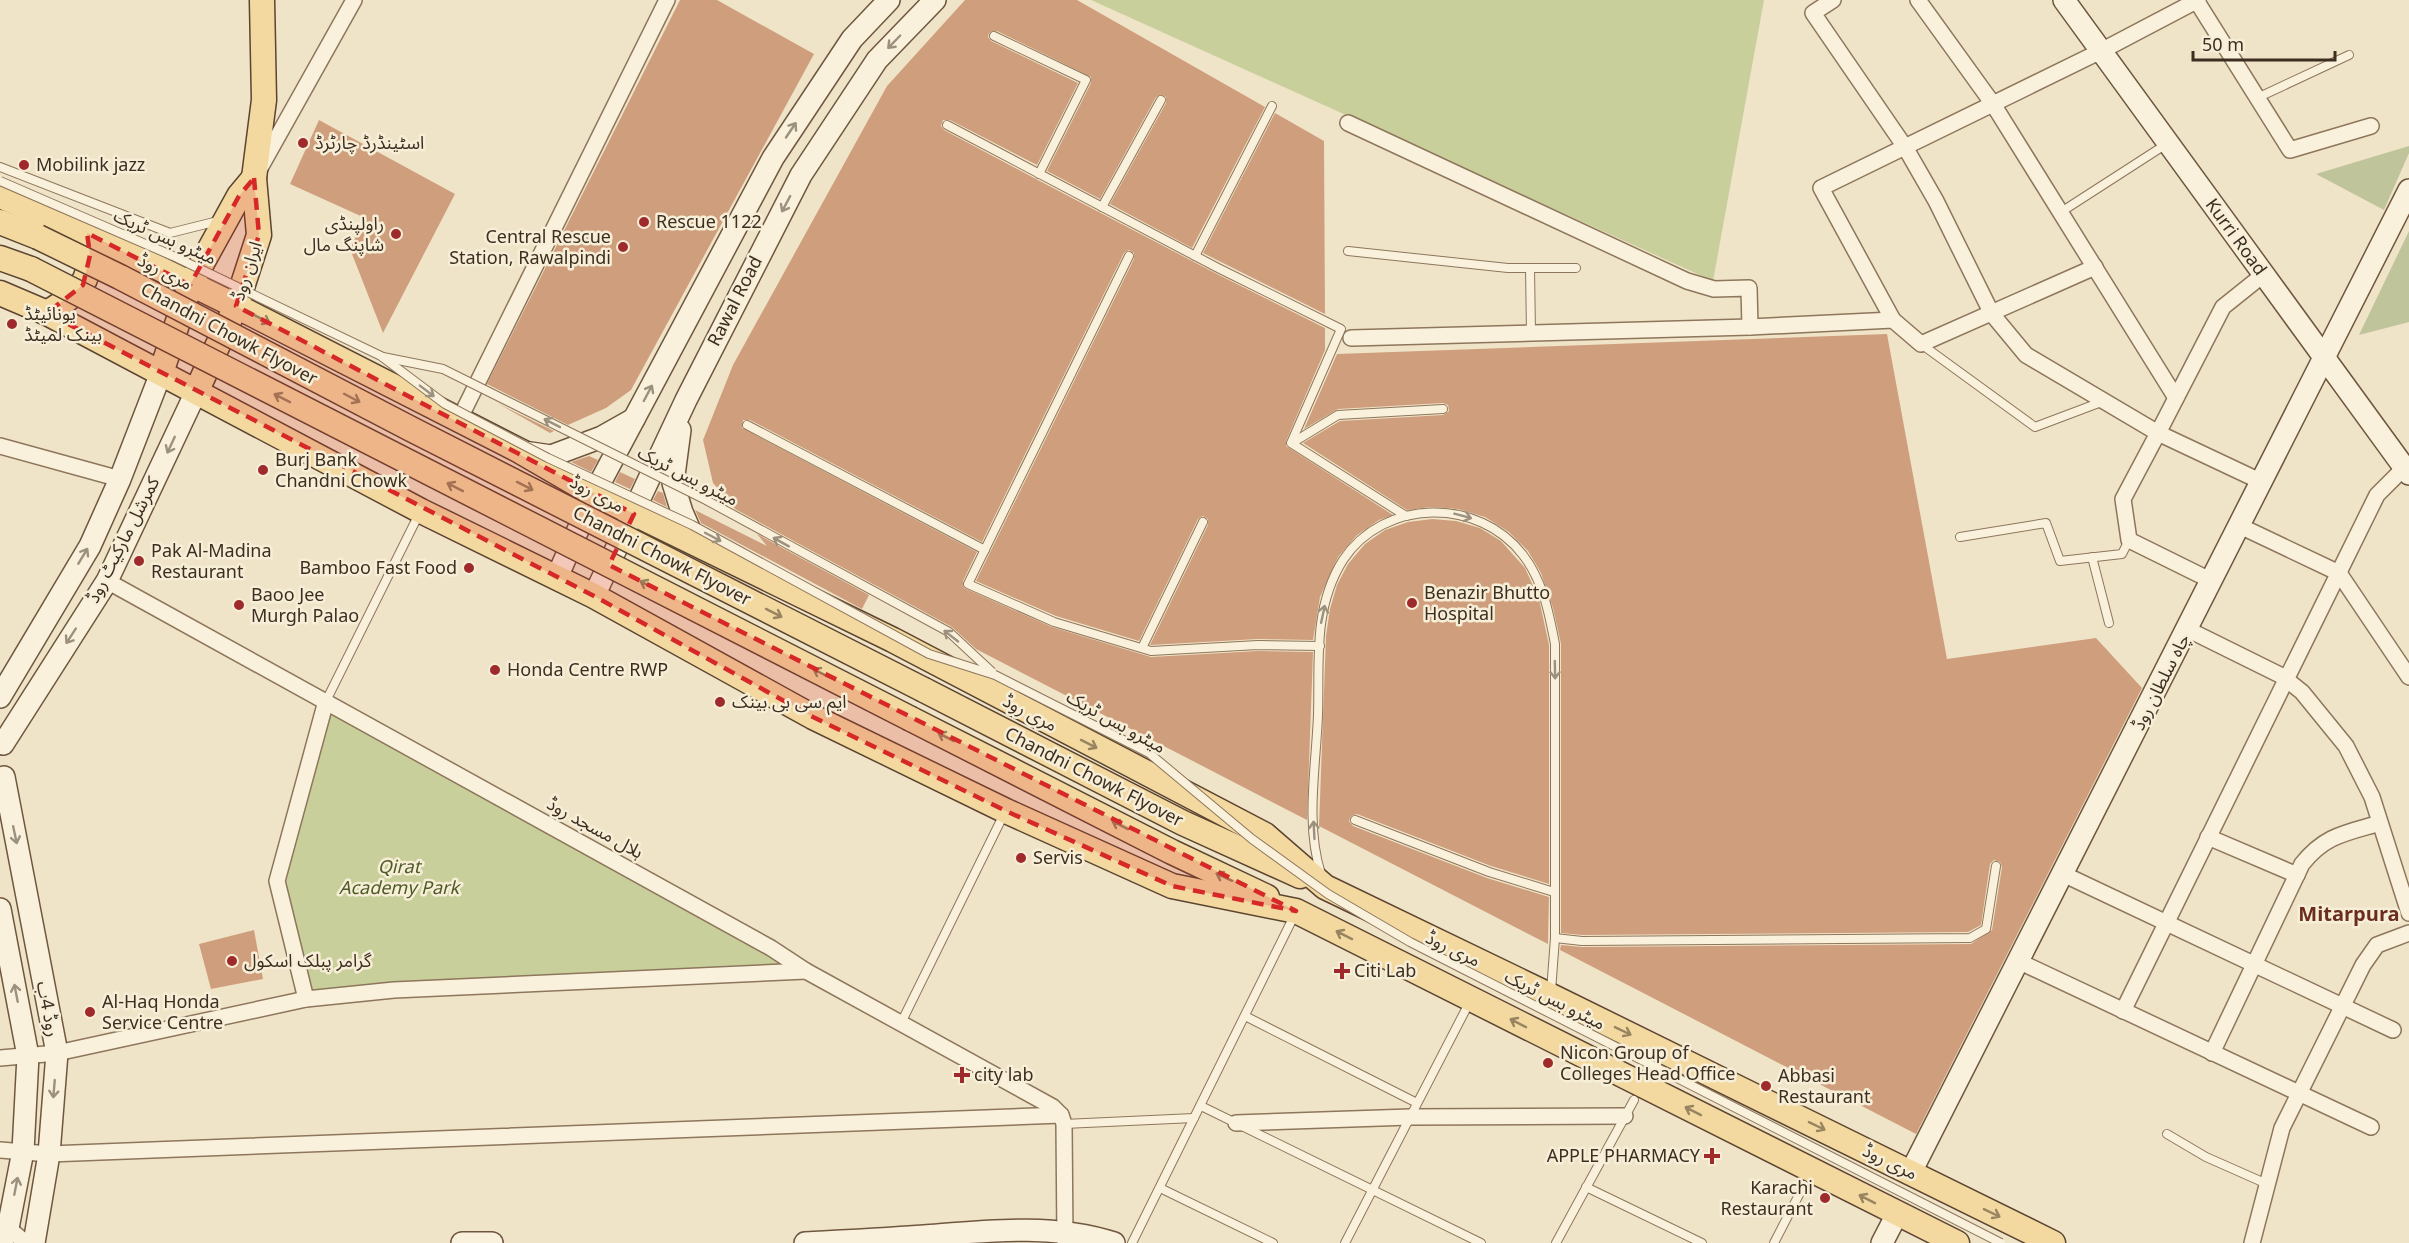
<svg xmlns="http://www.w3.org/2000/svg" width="2409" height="1243" viewBox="0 0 2409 1243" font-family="Georgia,'Noto Sans Arabic',serif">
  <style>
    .green { fill: #c9cf9b }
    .cemetery { fill: #bfc49a }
    .building { fill: #cf9f7d }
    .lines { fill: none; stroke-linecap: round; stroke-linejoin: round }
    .lane-casing { stroke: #8d765c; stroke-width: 10 }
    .street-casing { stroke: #8d765c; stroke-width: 18 }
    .secondary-casing { stroke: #6f573f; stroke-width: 24 }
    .primary-casing { stroke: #5b4430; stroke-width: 27 }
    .lane { stroke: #faf1dc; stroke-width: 8 }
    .street { stroke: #faf1dc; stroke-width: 15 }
    .secondary { stroke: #faf1dc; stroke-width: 21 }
    .primary { stroke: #f3d9a0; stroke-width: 24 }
    .lane-bridge-casing { stroke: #8d765c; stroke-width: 10; stroke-linecap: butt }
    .primary-bridge-casing { stroke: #5b4430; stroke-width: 27; stroke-linecap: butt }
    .lane-bridge { stroke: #faf1dc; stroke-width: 8 }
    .primary-bridge { stroke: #f3d9a0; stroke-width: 24 }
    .oneway { stroke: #9c907e }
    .oneway2 { stroke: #988460 }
    .marked { fill: #d62828; fill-opacity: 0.2; stroke: #d62828; stroke-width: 4.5; stroke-dasharray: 12 8; stroke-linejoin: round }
    .poi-dot { fill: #9e2a2b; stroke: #f7eed8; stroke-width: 2 }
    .labels { text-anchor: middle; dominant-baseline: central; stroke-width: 5; stroke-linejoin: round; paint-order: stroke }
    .poi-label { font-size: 18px; fill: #3d2e20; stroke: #f7eed8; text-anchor: start }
    .street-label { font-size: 18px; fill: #3d2e20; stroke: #f7eed8 }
    .park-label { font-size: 18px; font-style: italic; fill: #4d5a26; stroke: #f7eed8 }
    .neighbourhood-label { font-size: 20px; font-weight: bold; fill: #6b2e1e; stroke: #f7eed8 }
  </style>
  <rect width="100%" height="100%" fill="#f0e4c8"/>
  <!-- green -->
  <g class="green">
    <polygon points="1091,0 1764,0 1713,281"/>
    <polygon points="326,701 806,971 306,999 277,881"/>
  </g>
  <!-- cemetery -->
  <g class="cemetery">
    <polygon points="2409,146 2409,153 2384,210 2316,174"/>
    <polygon points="2409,231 2409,322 2359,335"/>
  </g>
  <!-- building -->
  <g class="building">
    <polygon points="680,0 717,0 814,54 631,390 606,408 568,425 487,384"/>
    <polygon points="965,0 1077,0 1265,107 1192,248 1110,204 1166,103 1166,97 1163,95 1156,97 1100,199 1047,171 1091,83 1091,77 997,31 989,33 988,37 991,41 1078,83 1037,165 950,120 943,120 941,126 944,130 1036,179 1215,273 1325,328 1325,350 1286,441 1286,446 1393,515 1379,520 1357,535 1338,557 1320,597 1313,640 1258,639 1150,645 1208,525 1208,519 1203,516 1198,519 1139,641 1056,616 976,581 1134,259 1134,253 1129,250 1124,253 982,542 750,420 743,420 742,428 977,552 963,581 964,588 1052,627 1151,657 1258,651 1313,652 1307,820 976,649 952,627 735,509 713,483 703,440 733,365 887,86"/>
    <polygon points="1275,113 1324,141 1325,314 1203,253"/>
    <polygon points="319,120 455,194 383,333 350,249 365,218 290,184"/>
    <polygon points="1887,334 1947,659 2096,638 2142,688 1916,1134 1560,950 1561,945 1582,947 1971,944 1992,930 2002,867 2000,862 1994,860 1990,864 1981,925 1968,932 1582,935 1561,933 1561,644 1553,608 1541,573 1528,551 1509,532 1485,517 1458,509 1431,507 1407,510 1303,443 1340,421 1443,415 1449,411 1448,405 1443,403 1338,409 1304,429 1337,354"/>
    <polygon points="497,403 554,431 550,433"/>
    <polygon points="589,456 598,460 591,472 571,462"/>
    <polygon points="620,472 635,479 630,489 615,482"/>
    <polygon points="658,491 663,493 667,507 653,500"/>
    <polygon points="695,510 767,546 757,534 869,595 862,609 701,523"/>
    <polygon points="1432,519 1456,521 1480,528 1501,541 1525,568 1539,599 1549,645 1549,884 1491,866 1357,814 1351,816 1349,821 1353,826 1487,878 1549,897 1548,944 1319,826 1326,636 1330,609 1337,585 1348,564 1365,544 1385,530 1408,522"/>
    <polygon points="254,930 263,979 211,989 199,944"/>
  </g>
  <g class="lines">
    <!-- lane casing -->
    <g class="lane-casing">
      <g id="lane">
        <polyline points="994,36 1086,80 1039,174"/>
        <polyline points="2257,98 2349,55"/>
        <polyline points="947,125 1218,268 1341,329 1291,443 1406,516"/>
        <polyline points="0,167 170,233 218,221"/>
        <polyline points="1102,207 1161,100"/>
        <polyline points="2061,212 2168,143"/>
        <polyline points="1348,251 1508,268 1576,268"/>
        <polyline points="1129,256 968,584 1054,622 1151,651 1258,645 1320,646"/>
        <polyline points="1195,256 1272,106"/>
        <polyline points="1530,268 1531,333"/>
        <polyline points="1921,344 2035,427 2104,401"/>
        <polyline points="747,425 985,550"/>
        <polyline points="1292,443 1338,415 1443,409"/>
        <polyline points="1960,537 2046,523 2060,561 2122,554 2129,540"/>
        <polyline points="2092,557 2109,623"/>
        <polyline points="1142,648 1203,522"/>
        <polyline points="326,701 419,514"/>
        <polyline points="1355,820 1489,872 1554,892"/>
        <path d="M1321,874C1305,824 1316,767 1318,715C1319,685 1317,654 1321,624C1324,602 1331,579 1343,560C1384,498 1479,497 1523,555C1543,581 1549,613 1555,644V938L1551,991"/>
        <polyline points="1555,938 1582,941 1970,938 1986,929 1996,866"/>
        <polyline points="1245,1016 1417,1103"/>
        <polyline points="901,1023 1004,814"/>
        <polyline points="1201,1106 1481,1243"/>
        <polyline points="1064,1124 1194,1118"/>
        <polyline points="2167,1134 2206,1157 2267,1184"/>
        <polyline points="1586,1187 1702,1243"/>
        <polyline points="1160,1188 1273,1243"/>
        <polyline points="1132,1243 1295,914"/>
        <polyline points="1345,1243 1466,1009"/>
        <polyline points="1556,1243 1634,1100"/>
        <polyline points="1774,1243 1804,1185"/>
      </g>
    </g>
    <!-- street casing -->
    <g class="street-casing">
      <g id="street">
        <polyline points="1833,0 1813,13 1905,147 1936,201 1992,314 2026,355 2158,433 2223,307 2263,275"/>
        <polyline points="1918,0 1993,104 2176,398"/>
        <polyline points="2196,0 2290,150 2371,126"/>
        <polyline points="1348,123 1687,281 1714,289 1749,288 1750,327"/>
        <polyline points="260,168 354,0"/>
        <polyline points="1893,320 1821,188 2101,51 2198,0"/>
        <polyline points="1351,338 1750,327 1893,320 1921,344 2095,267"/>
        <polyline points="459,420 667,0"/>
        <polyline points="0,446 120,479"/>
        <polyline points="2240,526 2339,573 2409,677"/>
        <polyline points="107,581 771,948 806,971 1053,1107 1061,1115 1064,1124 1065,1241"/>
        <polyline points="2212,581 2129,540 2123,499 2158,433 2262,482"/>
        <polyline points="2187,629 2282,676 2302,692 2346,746 2372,797 2409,913"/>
        <polyline points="2208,837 2297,875"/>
        <polyline points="2063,874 2393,1030"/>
        <polyline points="2018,961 2371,1127"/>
        <polyline points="306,999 277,881 326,701"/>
        <polyline points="2123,1011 2377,495 2404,468"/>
        <path d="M2212,1053L2302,864C2325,835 2346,833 2380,823"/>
        <polyline points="0,1058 57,1053 306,999 394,990 806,971"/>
        <polyline points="1236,1123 1410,1117 1625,1116"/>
        <polyline points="0,1150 49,1154 1061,1115"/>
        <polyline points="0,1228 8,1228 26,1243"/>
        <polyline points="2252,1243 2282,1128 2363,965 2377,945 2409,933"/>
      </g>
    </g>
    <!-- secondary casing -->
    <g class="secondary-casing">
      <g id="secondary">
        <polyline points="2064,0 2409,474"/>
        <polyline points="680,430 673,483 682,512 696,544"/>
        <polyline points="524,452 551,456 602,437 634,419"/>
        <polyline points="557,577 594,494 773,158 852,39 889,0"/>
        <polyline points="594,596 686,400 801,175 877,60 935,0"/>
        <polyline points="0,697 90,546 120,479 161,373"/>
        <polyline points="3,744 107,581 196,392"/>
        <polyline points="4,777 57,1053 49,1154 34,1243"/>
        <polyline points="0,909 28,1056 23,1151 8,1228 2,1243"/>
        <polyline points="1911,1172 2409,190"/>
        <polyline points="462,1243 492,1243"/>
        <path d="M805,1243C845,1241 884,1239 924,1236C986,1231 1053,1223 1114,1243"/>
        <polyline points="1882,1243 1897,1214"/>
      </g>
    </g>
    <!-- primary casing -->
    <g class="primary-casing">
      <g id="primary">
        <polyline points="0,196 87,233 236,306 520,451 594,494 893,640 1265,835 1325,887 1551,996 2053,1243"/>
        <polyline points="0,222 38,237"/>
        <polyline points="0,258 31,269"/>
        <polyline points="0,293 47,313 421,511 594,596 813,717 1006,811 1172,886 1296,911 1957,1243"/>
        <path d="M47,313C77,294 93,283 90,244"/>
        <polyline points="161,373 190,285 239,196 254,178"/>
        <polyline points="196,392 236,306 259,235 254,178 264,100 262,0"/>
        <polyline points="924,690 1183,823 1300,876"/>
        <polyline points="911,719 1172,852 1267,897"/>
      </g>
    </g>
    <!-- lane -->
    <use href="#lane" class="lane"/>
    <!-- street -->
    <use href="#street" class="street"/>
    <!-- secondary -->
    <use href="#secondary" class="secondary"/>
    <!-- primary -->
    <use href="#primary" class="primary"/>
    <!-- lane-bridge casing -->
    <g class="lane-bridge-casing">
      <g id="lane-bridge">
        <polyline points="0,181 173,256 381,356 445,404 548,458 692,525 929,654 995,675 1149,753 1252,839 1328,894 1410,942 2001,1243"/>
        <polyline points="383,357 443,369 706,500 949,632 992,672"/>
      </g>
    </g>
    <!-- primary-bridge casing -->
    <g class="primary-bridge-casing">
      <g id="primary-bridge">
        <polyline points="38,237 120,277 411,429 924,690"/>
        <polyline points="31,269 911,719"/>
      </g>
    </g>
    <!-- lane-bridge -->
    <use href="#lane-bridge" class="lane-bridge"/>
    <!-- primary-bridge -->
    <use href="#primary-bridge" class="primary-bridge"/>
  </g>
  <!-- one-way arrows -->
  <defs><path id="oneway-shaft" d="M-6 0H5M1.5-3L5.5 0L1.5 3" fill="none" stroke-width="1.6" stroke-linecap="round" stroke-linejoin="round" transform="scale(1.5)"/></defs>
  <g class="oneway">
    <use href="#oneway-shaft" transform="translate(894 42) rotate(134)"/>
    <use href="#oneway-shaft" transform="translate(791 130) rotate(-56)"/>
    <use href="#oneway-shaft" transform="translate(786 204) rotate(118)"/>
    <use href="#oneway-shaft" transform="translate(427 391) rotate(37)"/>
    <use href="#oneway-shaft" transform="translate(648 393) rotate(-62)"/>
    <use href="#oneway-shaft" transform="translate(552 423) rotate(-153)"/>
    <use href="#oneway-shaft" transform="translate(171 445) rotate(115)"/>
    <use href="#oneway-shaft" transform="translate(1463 516) rotate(15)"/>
    <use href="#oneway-shaft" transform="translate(713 537) rotate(28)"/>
    <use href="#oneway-shaft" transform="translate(781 542) rotate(-151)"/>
    <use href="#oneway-shaft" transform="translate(83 556) rotate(-59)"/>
    <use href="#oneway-shaft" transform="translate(1323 614) rotate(-78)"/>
    <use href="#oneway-shaft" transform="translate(71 636) rotate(123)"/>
    <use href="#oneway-shaft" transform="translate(951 636) rotate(-142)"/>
    <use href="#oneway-shaft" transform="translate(1555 670) rotate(89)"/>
    <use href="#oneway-shaft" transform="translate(1314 830) rotate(-93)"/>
    <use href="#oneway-shaft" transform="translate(15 835) rotate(78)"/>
    <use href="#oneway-shaft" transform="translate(16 993) rotate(-101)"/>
    <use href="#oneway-shaft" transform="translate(54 1089) rotate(95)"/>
    <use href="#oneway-shaft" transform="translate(16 1186) rotate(-79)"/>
  </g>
  <g class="oneway2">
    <use href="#oneway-shaft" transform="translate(262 319) rotate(27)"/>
    <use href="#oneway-shaft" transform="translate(282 398) rotate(-153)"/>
    <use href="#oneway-shaft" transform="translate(352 398) rotate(28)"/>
    <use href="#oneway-shaft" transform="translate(525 486) rotate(27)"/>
    <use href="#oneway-shaft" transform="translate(455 487) rotate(-153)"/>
    <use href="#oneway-shaft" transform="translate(648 585) rotate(-153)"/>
    <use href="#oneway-shaft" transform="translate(774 613) rotate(27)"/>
    <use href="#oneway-shaft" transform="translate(821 673) rotate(-153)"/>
    <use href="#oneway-shaft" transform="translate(946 737) rotate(-153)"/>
    <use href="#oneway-shaft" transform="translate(1089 744) rotate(27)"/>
    <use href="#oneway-shaft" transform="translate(1120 825) rotate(-153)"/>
    <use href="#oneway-shaft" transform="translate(1224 877) rotate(-155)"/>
    <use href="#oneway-shaft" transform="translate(1344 935) rotate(-153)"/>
    <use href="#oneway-shaft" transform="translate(1518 1023) rotate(-153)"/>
    <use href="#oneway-shaft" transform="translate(1623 1031) rotate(26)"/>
    <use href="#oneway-shaft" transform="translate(1693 1111) rotate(-153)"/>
    <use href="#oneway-shaft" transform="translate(1817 1126) rotate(26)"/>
    <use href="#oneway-shaft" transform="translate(1867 1199) rotate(-153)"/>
    <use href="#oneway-shaft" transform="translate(1992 1213) rotate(26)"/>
  </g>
  <!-- marked area -->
  <path class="marked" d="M254,178L259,235L236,306L634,514L609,565L1296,911L1172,886L1006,811L813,717L594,596L47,313L83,285L90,255L87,233L190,285L239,196Z"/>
  <!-- markers -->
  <g class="poi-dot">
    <circle cx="303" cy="143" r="6"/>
    <circle cx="24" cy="165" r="6"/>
    <circle cx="644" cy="222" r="6"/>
    <circle cx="396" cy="234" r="6"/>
    <circle cx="623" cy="247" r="6"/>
    <circle cx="12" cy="324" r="6"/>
    <circle cx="263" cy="470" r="6"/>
    <circle cx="139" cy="561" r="6"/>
    <circle cx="469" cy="568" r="6"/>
    <circle cx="1412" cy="603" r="6"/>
    <circle cx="239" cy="605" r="6"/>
    <circle cx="495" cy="670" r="6"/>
    <circle cx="720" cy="702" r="6"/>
    <circle cx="1021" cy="858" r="6"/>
    <circle cx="232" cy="961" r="6"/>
    <path d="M1339 962h6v6h6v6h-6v6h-6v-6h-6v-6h6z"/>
    <circle cx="90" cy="1012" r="6"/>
    <circle cx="1548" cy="1063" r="6"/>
    <path d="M959 1066h6v6h6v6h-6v6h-6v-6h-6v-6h6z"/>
    <circle cx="1766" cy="1086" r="6"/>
    <path d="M1709 1147h6v6h6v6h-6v6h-6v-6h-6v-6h6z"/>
    <circle cx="1825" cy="1198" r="6"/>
  </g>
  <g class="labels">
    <!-- poi labels -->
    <g class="poi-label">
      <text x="315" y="143">اسٹینڈرڈ چارٹرڈ</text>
      <text x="36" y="165">Mobilink jazz</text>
      <text x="656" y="222">Rescue 1122</text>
      <text x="384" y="224" text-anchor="end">راولپنڈی<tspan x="384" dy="21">شاپنگ مال</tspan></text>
      <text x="611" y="237" text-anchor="end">Central Rescue<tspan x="611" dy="21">Station, Rawalpindi</tspan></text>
      <text x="24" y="314">یونائیٹڈ<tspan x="24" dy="21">بینک لمیٹڈ</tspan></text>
      <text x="275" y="460">Burj Bank<tspan x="275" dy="21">Chandni Chowk</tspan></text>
      <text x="151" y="551">Pak Al-Madina<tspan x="151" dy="21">Restaurant</tspan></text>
      <text x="457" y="568" text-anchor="end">Bamboo Fast Food</text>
      <text x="1424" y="593">Benazir Bhutto<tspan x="1424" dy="21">Hospital</tspan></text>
      <text x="251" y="595">Baoo Jee<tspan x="251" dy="21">Murgh Palao</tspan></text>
      <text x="507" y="670">Honda Centre RWP</text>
      <text x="732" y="702">ایم سی بی بینک</text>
      <text x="1033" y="858">Servis</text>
      <text x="244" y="961">گرامر پبلک اسکول</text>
      <text x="1354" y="971">Citi Lab</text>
      <text x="102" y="1002">Al-Haq Honda<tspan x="102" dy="21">Service Centre</tspan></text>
      <text x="1560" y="1053">Nicon Group of<tspan x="1560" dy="21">Colleges Head Office</tspan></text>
      <text x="974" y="1075">city lab</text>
      <text x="1778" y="1076">Abbasi<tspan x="1778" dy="21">Restaurant</tspan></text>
      <text x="1700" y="1156" text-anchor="end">APPLE PHARMACY</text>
      <text x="1813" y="1188" text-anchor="end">Karachi<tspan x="1813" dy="21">Restaurant</tspan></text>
    </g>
    <!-- street labels -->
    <g class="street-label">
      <text transform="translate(165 237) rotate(24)">میٹرو بس ٹریک</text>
      <text transform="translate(2236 237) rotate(54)">Kurri Road</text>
      <text transform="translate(247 271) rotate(-72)">ایران روڈ</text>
      <text transform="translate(165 272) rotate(27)">مری روڈ</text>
      <text transform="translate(735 301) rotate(-63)">Rawal Road</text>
      <text transform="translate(229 334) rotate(28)">Chandni Chowk Flyover</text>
      <text transform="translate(688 476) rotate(27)">میٹرو بس ٹریک</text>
      <text transform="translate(597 494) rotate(28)">مری روڈ</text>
      <text transform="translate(123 540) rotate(-63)">کمرشل مارکیٹ روڈ</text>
      <text transform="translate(662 556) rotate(27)">Chandni Chowk Flyover</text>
      <text transform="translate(2161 682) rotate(-63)">چاہ سلطان روڈ</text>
      <text transform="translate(1030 713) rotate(28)">مری روڈ</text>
      <text transform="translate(1116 722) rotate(29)">میٹرو بس ٹریک</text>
      <text transform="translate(1094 777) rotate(27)">Chandni Chowk Flyover</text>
      <text transform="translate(595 828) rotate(29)">ہلال مسجد روڈ</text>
      <text transform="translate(1453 949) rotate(26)">مری روڈ</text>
      <text transform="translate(1555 1000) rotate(27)">میٹرو بس ٹریک</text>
      <text transform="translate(48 1009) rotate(79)">روڈ 4ب</text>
      <text transform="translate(1890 1162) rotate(26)">مری روڈ</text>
    </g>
    <!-- park labels -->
    <g class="park-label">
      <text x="399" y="867">Qirat<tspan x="399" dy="21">Academy Park</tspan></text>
    </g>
    <!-- neighbourhood labels -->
    <g class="neighbourhood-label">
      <text x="2349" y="915">Mitarpura</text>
    </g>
  </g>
  <!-- scale -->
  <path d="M2193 51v9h142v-9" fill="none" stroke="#3d2e20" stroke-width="3"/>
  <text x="2202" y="51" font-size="18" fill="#3d2e20" stroke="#f7eed8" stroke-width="4.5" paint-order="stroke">50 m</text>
</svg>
